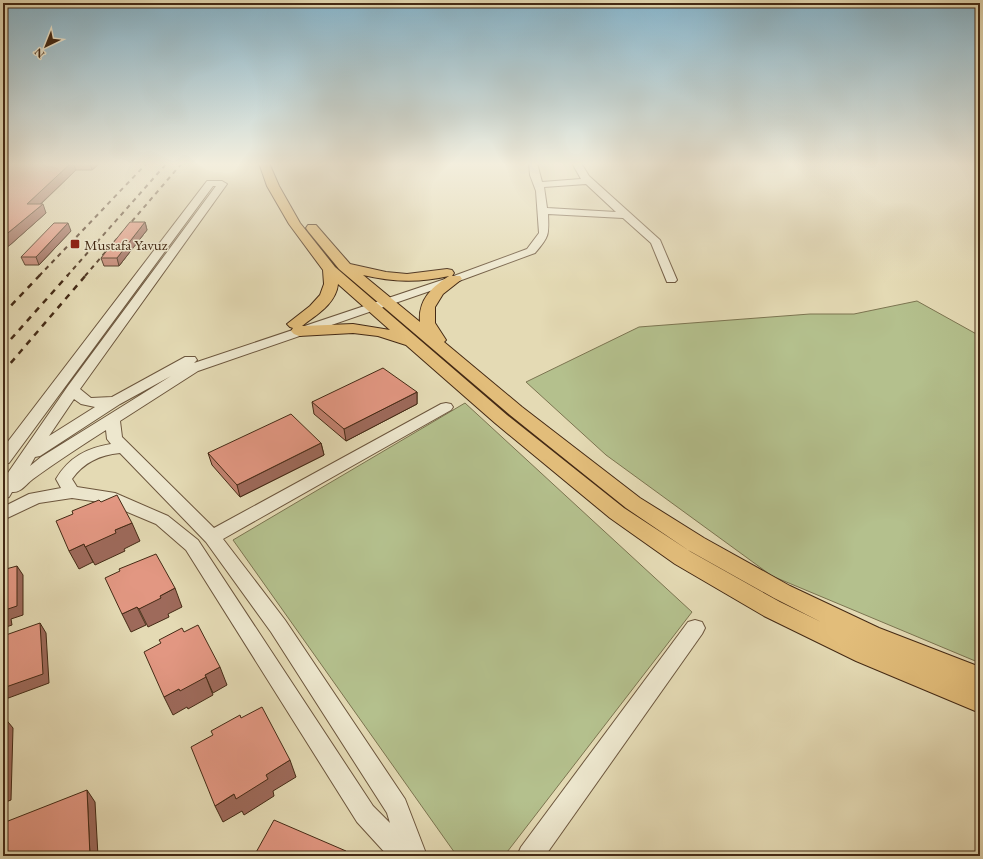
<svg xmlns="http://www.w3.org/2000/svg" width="983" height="859" viewBox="0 0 983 859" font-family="'EB Garamond',serif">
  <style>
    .green { fill: #b4c08d; stroke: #7c7551 }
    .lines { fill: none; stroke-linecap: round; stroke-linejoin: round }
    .minor-casing { stroke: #6c563d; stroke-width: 2 }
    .major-casing { stroke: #442a15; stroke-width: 2 }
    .minor { fill: #ede7ce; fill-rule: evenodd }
    .major { fill: #e2bd7a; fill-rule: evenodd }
    .rail-far1 { stroke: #442a15; stroke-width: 2; stroke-dasharray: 4.5 4.5; stroke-linecap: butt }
    .rail { stroke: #442a15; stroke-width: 2.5; stroke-dasharray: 6 6; stroke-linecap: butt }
    .wall { fill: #c28270; stroke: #442a15 }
    .shaded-wall { fill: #9e6a5b; stroke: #442a15 }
    .building { fill: #e29782; stroke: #442a15 }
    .poi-dot { fill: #8f2418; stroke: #ede7ce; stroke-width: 1.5 }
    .labels { text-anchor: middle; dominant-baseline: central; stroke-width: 3; stroke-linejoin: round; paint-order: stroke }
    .far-poi-label { font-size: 15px; fill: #442a15; stroke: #ede7ce; text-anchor: start }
  </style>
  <rect width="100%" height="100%" fill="#e4dab4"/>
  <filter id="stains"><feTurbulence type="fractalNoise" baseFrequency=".005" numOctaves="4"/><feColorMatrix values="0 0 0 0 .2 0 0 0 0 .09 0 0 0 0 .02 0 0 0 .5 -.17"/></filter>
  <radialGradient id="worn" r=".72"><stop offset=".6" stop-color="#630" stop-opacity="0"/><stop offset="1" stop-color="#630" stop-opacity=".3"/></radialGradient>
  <!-- green -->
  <g class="green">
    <polygon points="917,301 980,336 980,663 772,576 606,455 526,382 639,327 810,314 854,314"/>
    <polygon points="465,403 692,612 504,856 457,856 233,540"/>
  </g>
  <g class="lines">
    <!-- minor casing -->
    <g class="minor-casing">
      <g id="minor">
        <path d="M529,163H537L542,182L581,179L572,163H581L589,176L660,240L677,280L675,282H667L651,243L623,218L548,214C549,235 549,237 535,253L459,281L198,371L120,421L122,437L214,528L441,404L446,403L451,404L453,407L451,410L223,539L285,620L405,799L427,856H388L357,822L186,550L156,524L106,503L72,498L39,503L3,520V507L29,494L61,488L56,479C69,457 87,448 111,444L107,439L106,430C81,446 56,462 33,479C26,484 21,493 12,492L9,497L3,499V480L68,386L216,186H213L9,463L3,464V448L207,181H222L227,184L80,389L91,398L112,397L185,357H195L197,360L194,363L451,277L527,249L539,233L536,191L530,175ZM586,184L616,212L547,208L544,187ZM171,376L41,457L30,466L35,457L40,456L120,404ZM74,399L81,404L95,407L49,436ZM120,453L206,542L271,632L387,813L390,823L373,806L198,540L168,516L115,493L77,487L72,479C84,462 100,455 120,453Z"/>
        <polygon points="695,620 702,622 705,628 702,634 545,856 517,856 521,847 688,622"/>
      </g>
    </g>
    <!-- major casing -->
    <g class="major-casing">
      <path id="major" d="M259,163H269L279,186L300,223L335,267L507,415L624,508L691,552L780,602L821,622L774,598L688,550L626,508L510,415L339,269L308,231L306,228L308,225H316L350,264L386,272L407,274L447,269L452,270L454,273L452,276H460L462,279L443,294L435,307V323L446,340L444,342L522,407L640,498L704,538L790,586L879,628L980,667V713L856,661L764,616L675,564L610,518L495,423L406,345L378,336L353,333L299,336L294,334L291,331L293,328L290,327L287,324L310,306L320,295L324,284L323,270L289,224L267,186ZM363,275C393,282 419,283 449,276C432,287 418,300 420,322ZM338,284L390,330L353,324L302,326C316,315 336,304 338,284Z"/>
    </g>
    <!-- minor -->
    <use href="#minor" class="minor"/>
    <!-- major -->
    <use href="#major" class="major"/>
    <!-- rail-far1 -->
    <g class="rail-far1">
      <polyline points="39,276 147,163"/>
      <polyline points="67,276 167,163"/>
      <polyline points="85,276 182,163"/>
    </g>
    <!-- rail -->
    <g class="rail">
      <polyline points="3,314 40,275"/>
      <polyline points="3,348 68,275"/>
      <polyline points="3,372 86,275"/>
    </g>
  </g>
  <!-- wall -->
  <g class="wall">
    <polygon points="3,163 100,163 92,170 76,170 41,204 46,213 10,245"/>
    <polygon points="145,222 147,230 119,266 104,266 101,258"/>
    <polygon points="71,231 39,265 25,265 21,257"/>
    <polygon points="417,392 417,404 346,441 314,414 312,402"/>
    <polygon points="321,443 324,455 240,497 212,465 208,453"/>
  </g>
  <!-- shaded-wall -->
  <g class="shaded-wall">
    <polygon points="71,163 73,163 76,170 31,213 27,204"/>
    <polygon points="90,163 100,163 92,170"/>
    <polygon points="43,204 46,213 10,245 3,250 3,237"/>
    <polygon points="145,222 147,230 119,266 117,258"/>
    <polygon points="68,223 71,231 39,265 36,257"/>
    <polygon points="417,392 417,404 346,441 344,429"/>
    <polygon points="321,443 324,455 240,497 237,485"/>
    <polygon points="132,523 140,541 124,549 125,551 95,565 85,547 115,530"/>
    <polygon points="84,544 93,562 79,569 69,551"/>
    <polygon points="17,566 23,575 23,615 11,619 12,625 3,628 3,616"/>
    <polygon points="175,588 182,607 168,614 169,617 148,627 139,609 160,596"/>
    <polygon points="137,607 146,625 131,632 122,614"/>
    <polygon points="40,623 46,633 49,683 3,700 3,688"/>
    <polygon points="220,667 227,685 213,693 205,675"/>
    <polygon points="206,677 213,695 188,709 187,707 173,715 164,697 179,689"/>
    <polygon points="4,717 13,728 11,800 3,803"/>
    <polygon points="290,760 296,777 273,791 274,796 244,815 242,811 223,822 215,806"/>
    <polygon points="87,790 95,802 98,856 90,856"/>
    <polygon points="346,851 348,856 344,856"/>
  </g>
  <!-- building -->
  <g class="building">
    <polygon points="3,163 71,163 27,204 43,204 3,237"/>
    <polygon points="130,222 145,222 117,258 101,258"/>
    <polygon points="54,223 68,223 36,257 21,257"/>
    <polygon points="383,368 417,392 344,429 312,402"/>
    <polygon points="291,414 321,443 237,485 208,453"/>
    <polygon points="117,495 132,523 115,530 116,533 85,547 84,544 69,551 56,521 73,514 72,511 99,500 101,502"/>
    <polygon points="156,554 175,588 160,596 161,598 139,609 137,607 122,614 105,578 120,571 119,569"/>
    <polygon points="6,564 6,569 17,566 17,606 5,610 5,616 3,616 3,565"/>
    <polygon points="40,623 43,674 3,688 3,636"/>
    <polygon points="198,625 220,667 205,675 206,677 180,691 179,689 164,697 144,652 161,643 159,640 182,628 184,632"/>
    <polygon points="262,707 290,760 266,775 268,779 236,799 234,794 215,806 191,747 213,735 211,731 240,715 241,718"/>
    <polygon points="87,790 90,856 3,856 3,823"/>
    <polygon points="274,820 346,851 344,856 254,856"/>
  </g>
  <!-- sky -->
  <linearGradient id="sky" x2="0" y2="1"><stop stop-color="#87b7cf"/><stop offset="0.58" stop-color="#f3eedd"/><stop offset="1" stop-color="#f3eedd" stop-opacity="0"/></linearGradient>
  <rect width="983" height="283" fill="url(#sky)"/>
  <!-- markers -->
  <rect class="poi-dot" x="70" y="239" width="10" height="10" rx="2"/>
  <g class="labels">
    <!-- far-poi labels -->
    <g class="far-poi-label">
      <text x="84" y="244">Mustafa Yavuz</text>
    </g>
  </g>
  <!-- margin -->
  <rect width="983" height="859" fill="none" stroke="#e4dab4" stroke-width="16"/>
  <rect x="4" y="4" width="975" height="851" fill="none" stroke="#442a15" stroke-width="2"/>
  <rect x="8" y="8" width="967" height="843" fill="none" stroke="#442a15"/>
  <!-- north arrow -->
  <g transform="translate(46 46) rotate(223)" stroke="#ede7ce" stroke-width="3" paint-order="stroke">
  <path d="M0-3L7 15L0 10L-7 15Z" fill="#442a15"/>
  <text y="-6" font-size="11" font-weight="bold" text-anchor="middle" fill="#442a15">N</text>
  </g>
  <rect width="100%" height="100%" filter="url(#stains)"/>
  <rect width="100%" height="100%" fill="url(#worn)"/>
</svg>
